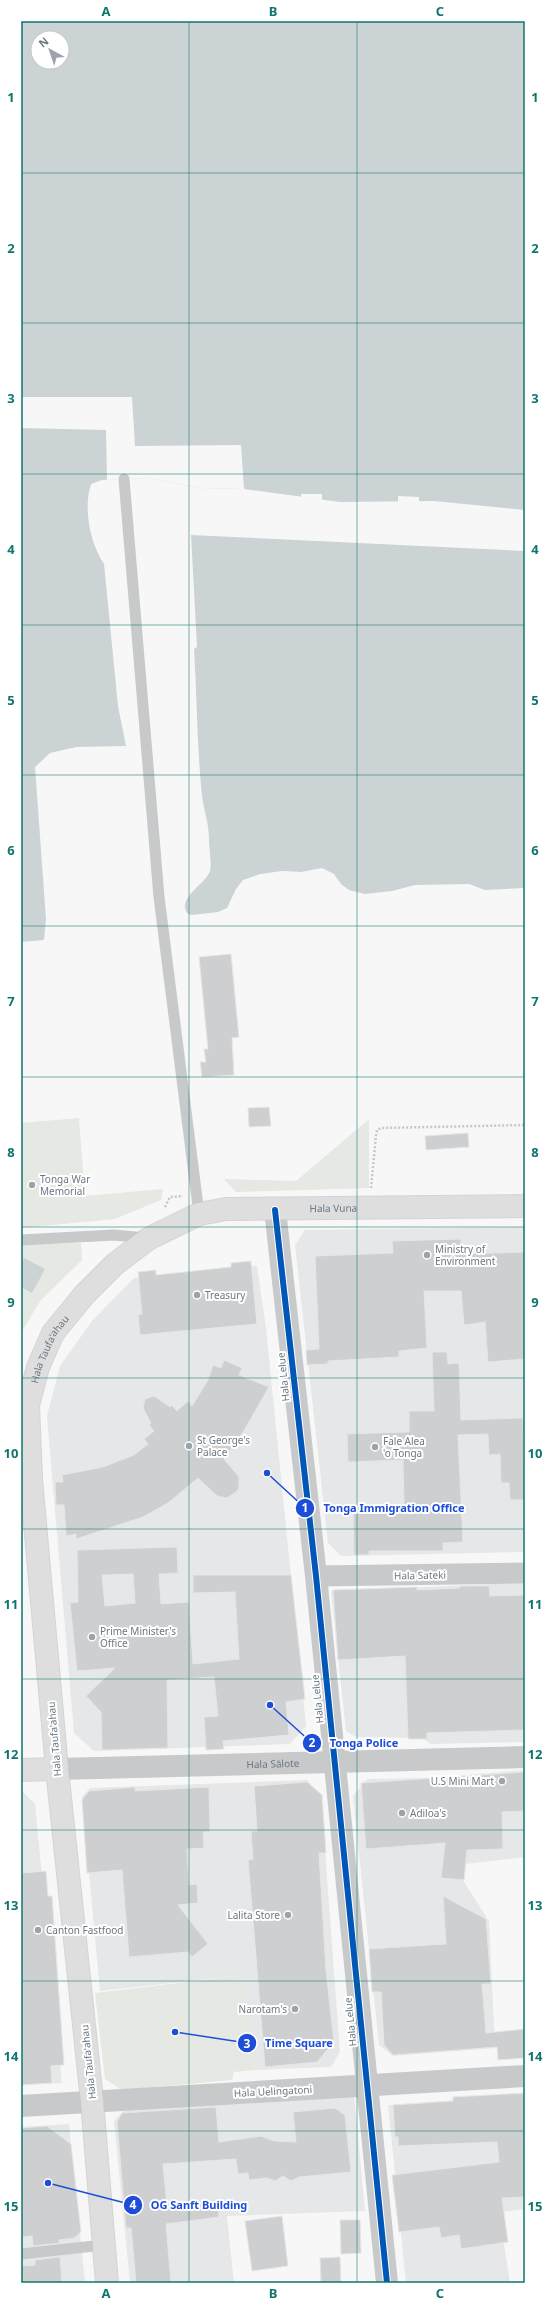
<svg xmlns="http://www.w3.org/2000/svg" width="546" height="2304" viewBox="0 0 546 2304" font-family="'Noto Sans',sans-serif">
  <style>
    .built { fill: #e6e7e8 }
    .green { fill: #e6e8e4 }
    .water { fill: #ccd3d5; fill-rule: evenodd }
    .pier { fill: #f7f7f7 }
    .building { fill: #cecfd0; stroke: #e6e6e6; fill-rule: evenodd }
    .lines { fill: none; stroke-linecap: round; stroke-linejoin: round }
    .secondary-casing { stroke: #d3d4d4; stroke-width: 24 }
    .path { stroke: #c6c7c8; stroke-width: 2.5; stroke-dasharray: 2 2; stroke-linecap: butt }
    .service { stroke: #c8c9ca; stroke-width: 11 }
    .minor { stroke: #c8c9ca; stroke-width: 21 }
    .tertiary { stroke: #c8c9ca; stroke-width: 22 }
    .secondary { stroke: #dedede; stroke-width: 22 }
    .cycleway-casing { stroke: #fff; stroke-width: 8 }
    .cycleway { stroke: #0057b8; stroke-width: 6 }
    .grid { fill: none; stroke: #0f766e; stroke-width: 1; stroke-opacity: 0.55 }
    .poi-dot { fill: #9ba4ac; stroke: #fff; stroke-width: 1.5 }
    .labels { text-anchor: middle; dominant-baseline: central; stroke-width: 4; stroke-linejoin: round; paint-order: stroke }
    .poi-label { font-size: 10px; fill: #6a7883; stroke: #fff; text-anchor: start }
    .street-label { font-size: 10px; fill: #6a7883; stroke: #fff }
    .leader { fill: none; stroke: #1d4ed8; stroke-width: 1.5 }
    .callout-dot { fill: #1d4ed8; stroke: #fff; stroke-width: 1.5 }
    .mark-label { font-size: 12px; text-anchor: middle; font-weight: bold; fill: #fff }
    .callout-label { font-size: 11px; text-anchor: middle; font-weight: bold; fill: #1d4ed8; stroke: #fff; stroke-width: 4; stroke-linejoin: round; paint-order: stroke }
    .neatline { fill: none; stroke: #0f766e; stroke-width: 1.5 }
    .grid-label { font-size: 13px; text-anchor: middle; font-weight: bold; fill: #0f766e }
  </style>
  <rect width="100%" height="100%" fill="#f7f7f7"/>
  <!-- built -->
  <g class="built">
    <polygon points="525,1227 525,1552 341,1556 328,1543 295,1245 305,1230"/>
    <polygon points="257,1266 266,1328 306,1726 290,1744 94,1751 74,1733 47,1416 60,1366 92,1321 134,1278"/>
    <polygon points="494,1584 525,1584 525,1742 430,1744 423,1738 356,1737 346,1731 331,1591"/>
    <polygon points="525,1770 525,1857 466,1864 464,1882 489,1921 495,2048 393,2056 379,2045 353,1796 367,1779 432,1778"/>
    <polygon points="307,1780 321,1796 340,2052 331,2067 255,2070 243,1975 100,1991 82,1797 90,1788"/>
    <polygon points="21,1790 35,1804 62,2083 21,2085"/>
    <polygon points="354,2095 365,2211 227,2216 234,2283 130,2283 114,2121 126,2108"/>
    <polygon points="525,2095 525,2209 499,2212 510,2283 406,2283 388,2105"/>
    <polygon points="69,2124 85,2283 21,2283 21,2127"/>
  </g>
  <!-- green -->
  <g class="green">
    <polygon points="79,1118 85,1196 163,1189 161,1200 115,1219 21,1228 21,1123"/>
    <polygon points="369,1119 369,1188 236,1192 224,1179 296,1181"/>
    <polygon points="81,1243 82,1260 40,1301 21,1333 21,1244"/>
    <polygon points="244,1975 255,2070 234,2072 232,2080 122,2090 105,2079 95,1993"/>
  </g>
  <!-- water -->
  <g class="water">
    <path d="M21,21H525V510L434,501L340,502L244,489L199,488L150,478L102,480L91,484C83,509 90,543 104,564L118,706L126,746L76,747L50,753L35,767L46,919L44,940L21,942ZM38,38H62V62H38Z"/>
    <path d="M191,535L525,551V888L485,890L469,884L415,885L392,891L365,894L349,890L341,884L334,874L322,868L301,872L282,871L260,874L243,880L236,889L227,908L218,912L192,915L188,914C175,899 206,884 210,871C212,863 209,849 209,841C209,822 204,812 202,796C197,747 197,697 194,649L197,647Z"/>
    <polygon points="24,1258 45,1269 32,1293 21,1287 21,1264"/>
  </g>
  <!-- pier -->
  <g class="pier">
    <polygon points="21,397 132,397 135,446 241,445 244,489 199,488 150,478 107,480 106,430 21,428"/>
    <polygon points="301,494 322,494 322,501 301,498"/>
    <polygon points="398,496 419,497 419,504 398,504"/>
  </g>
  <!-- building -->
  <g class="building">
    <polygon points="231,954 239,1037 232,1038 234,1075 202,1077 200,1062 206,1062 204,1049 208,1049 199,957"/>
    <polygon points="269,1107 271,1126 249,1127 248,1108"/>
    <polygon points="468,1133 469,1147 426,1150 425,1136"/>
    <polygon points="461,1239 461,1254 525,1252 525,1359 488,1362 485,1322 464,1325 461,1291 424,1291 427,1348 399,1351 399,1357 328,1361 328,1364 307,1365 306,1350 319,1349 315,1256 393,1253 392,1241"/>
    <polygon points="251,1261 257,1324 140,1335 138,1315 142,1314 138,1272 156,1270 156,1275 231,1267 231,1263"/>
    <polygon points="432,1352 447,1352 448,1364 459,1363 461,1420 523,1418 525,1500 510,1500 509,1483 501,1483 500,1454 489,1455 488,1434 458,1435 463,1542 443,1543 443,1551 369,1551 369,1555 354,1555 353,1507 404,1505 403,1460 348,1462 347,1434 409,1432 409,1411 434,1411"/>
    <polygon points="224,1360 242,1368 239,1375 269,1387 245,1429 224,1459 239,1477 239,1488 236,1492 227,1498 217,1496 198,1478 168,1503 143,1517 76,1539 76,1534 66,1536 64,1505 56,1505 55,1482 63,1482 62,1475 103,1467 134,1455 148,1444 144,1439 154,1431 149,1425 151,1423 143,1408 145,1399 154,1396 170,1407 172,1405 177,1411 188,1401 192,1406 208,1380 213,1365 221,1368"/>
    <path d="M177,1547L178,1573L159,1574L161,1604L189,1602L193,1664L239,1659L235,1592L193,1593V1575H291L305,1699L286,1702L289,1735L223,1741L224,1749L206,1750L204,1717L218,1716L214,1677L167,1680L168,1748L102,1750L101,1712L86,1696L115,1668L77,1671L70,1603L78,1602L77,1550ZM133,1574L135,1603L105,1606L102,1575Z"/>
    <polygon points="460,1586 489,1586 490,1596 525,1595 525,1730 427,1733 427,1739 408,1739 405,1656 338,1660 333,1590 417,1587 417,1590 460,1588"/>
    <polygon points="525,1772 525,1811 502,1812 503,1849 467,1850 464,1880 441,1878 445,1843 366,1849 361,1783"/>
    <polygon points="307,1782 322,1795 326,1853 319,1853 326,1970 334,2042 317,2062 265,2067 248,1860 253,1859 251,1831 257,1831 254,1786"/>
    <polygon points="135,1787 135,1791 209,1787 210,1832 203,1832 204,1848 187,1849 189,1885 197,1884 198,1903 178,1905 208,1944 192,1957 188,1952 129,1957 122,1870 87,1873 82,1800 89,1791"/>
    <polygon points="46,1871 48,1896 52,1896 64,2065 51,2066 52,2083 21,2085 21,1873"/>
    <polygon points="443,1896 486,1919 491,1984 482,1984 486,2033 525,2029 525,2058 498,2060 497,2047 393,2055 384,2045 381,1992 372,1992 369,1949 446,1944"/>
    <polygon points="525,2093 525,2197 502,2198 508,2242 461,2249 459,2235 441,2238 439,2227 399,2232 392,2175 499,2162 497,2142 398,2146 398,2137 395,2137 393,2105 453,2101 453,2097"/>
    <polygon points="216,2107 219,2142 261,2136 274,2141 296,2142 293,2112 335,2108 345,2115 351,2172 299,2177 291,2181 283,2176 275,2181 267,2178 249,2180 248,2173 238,2174 236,2159 163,2164 167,2207 218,2202 219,2217 166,2224 171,2283 136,2283 131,2228 126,2228 117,2122 122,2113"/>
    <polygon points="47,2126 71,2144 81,2232 74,2238 59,2240 59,2243 33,2246 32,2236 22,2237 21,2128"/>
    <polygon points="282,2216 288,2266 252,2271 245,2221"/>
    <polygon points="340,2220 360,2220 361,2253 341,2254"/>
    <polygon points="60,2257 62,2283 21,2283 21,2266 35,2265 35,2260"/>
    <polygon points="340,2257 341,2283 321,2283 320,2258"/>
  </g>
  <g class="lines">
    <!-- secondary casing -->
    <g class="secondary-casing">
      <g id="secondary">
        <polyline points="21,1770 57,1769"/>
        <path id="s2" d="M107,2283L92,2101L57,1769L31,1479L28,1405L38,1367L53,1333L84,1295L115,1264L148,1239L199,1214L226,1209L525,1206"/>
      </g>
    </g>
    <!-- path -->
    <g class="path">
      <polyline points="371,1188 376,1136 377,1130 381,1128 525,1125"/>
      <polyline points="165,1207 170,1197 183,1196"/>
    </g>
    <!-- service -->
    <g class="service">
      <polyline points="124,479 159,897 199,1214"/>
      <polyline points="21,1240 114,1235 146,1238"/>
      <polyline points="21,2254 104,2245"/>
    </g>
    <!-- minor -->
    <polyline class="minor" points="316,1576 525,1573"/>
    <!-- tertiary -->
    <g class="tertiary">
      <polyline points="275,1210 316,1576 387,2283"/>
      <path id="s1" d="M57,1769L525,1757"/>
      <polyline points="21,2106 525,2076"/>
    </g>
    <!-- secondary -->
    <use href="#secondary" class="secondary"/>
    <!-- cycleway casing -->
    <g class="cycleway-casing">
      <polyline id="cycleway" points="275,1210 316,1576 387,2283"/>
    </g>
    <!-- cycleway -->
    <use href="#cycleway" class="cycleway"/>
  </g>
  <!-- grid -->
  <path class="grid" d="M189,21V2283M357,21V2283M21,173H525M21,323H525M21,474H525M21,625H525M21,775H525M21,926H525M21,1077H525M21,1227H525M21,1378H525M21,1529H525M21,1679H525M21,1830H525M21,1981H525M21,2131H525"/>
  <!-- markers -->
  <g class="poi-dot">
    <circle cx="32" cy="1185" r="4"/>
    <circle cx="427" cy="1255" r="4"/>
    <circle cx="197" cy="1295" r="4"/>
    <circle cx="189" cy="1446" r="4"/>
    <circle cx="375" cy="1447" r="4"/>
    <circle cx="92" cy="1637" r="4"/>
    <circle cx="502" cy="1781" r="4"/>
    <circle cx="402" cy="1813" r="4"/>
    <circle cx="288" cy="1915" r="4"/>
    <circle cx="38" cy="1930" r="4"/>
    <circle cx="295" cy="2009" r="4"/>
  </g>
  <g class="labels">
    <!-- poi labels -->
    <g class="poi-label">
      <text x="40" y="1179">Tonga War<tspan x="40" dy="12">Memorial</tspan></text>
      <text x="435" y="1249">Ministry of<tspan x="435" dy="12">Environment</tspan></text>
      <text x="205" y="1295">Treasury</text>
      <text x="197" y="1440">St George's<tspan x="197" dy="12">Palace</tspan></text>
      <text x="383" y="1441">Fale Alea<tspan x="383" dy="12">'o Tonga</tspan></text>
      <text x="100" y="1631">Prime Minister's<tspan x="100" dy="12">Office</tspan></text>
      <text x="494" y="1781" text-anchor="end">U.S Mini Mart</text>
      <text x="410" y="1813">Adiloa's</text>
      <text x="280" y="1915" text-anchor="end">Lalita Store</text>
      <text x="46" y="1930">Canton Fastfood</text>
      <text x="287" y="2009" text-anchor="end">Narotam's</text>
    </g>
    <!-- street labels -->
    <g class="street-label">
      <text stroke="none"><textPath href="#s2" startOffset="1284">Hala Vuna</textPath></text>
      <text stroke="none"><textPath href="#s2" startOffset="942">Hala Taufa'ahau</textPath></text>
      <text transform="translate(283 1377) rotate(-96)">Hala Lelue</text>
      <text transform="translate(420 1575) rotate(-1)">Hala Sateki</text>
      <text transform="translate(317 1699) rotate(-96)">Hala Lelue</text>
      <text transform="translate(54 1739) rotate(-95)">Hala Taufa'ahau</text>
      <text stroke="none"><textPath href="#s1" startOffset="216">Hala Sālote</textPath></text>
      <text transform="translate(350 2022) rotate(-96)">Hala Lelue</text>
      <text transform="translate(88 2062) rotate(-96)">Hala Taufa'ahau</text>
      <text transform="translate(273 2091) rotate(-3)">Hala Uelingatoni</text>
    </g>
  </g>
  <!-- callouts -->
  <path class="leader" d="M267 1473L305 1508M270 1705L312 1743M175 2032L247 2043M48 2183L133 2205"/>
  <g class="callout-dot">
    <circle cx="267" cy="1473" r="4"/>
    <circle cx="270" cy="1705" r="4"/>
    <circle cx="175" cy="2032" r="4"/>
    <circle cx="48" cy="2183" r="4"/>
    <circle cx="305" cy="1508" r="10"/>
    <circle cx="312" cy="1743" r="10"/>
    <circle cx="247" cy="2043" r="10"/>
    <circle cx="133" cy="2205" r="10"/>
  </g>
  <g class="mark-label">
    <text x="305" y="1512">1</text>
    <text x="312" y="1747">2</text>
    <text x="247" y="2048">3</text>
    <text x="133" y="2209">4</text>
  </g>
  <g class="callout-label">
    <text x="394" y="1512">Tonga Immigration Office</text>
    <text x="364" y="1747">Tonga Police</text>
    <text x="299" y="2047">Time Square</text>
    <text x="199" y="2209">OG Sanft Building</text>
  </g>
  <!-- border -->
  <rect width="546" height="2304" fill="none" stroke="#ffffff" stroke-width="44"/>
  <!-- north arrow -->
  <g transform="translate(50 50) rotate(320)"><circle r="19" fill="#ffffff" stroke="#c3c9cd"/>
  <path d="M0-3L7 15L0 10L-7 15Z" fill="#9ba4ac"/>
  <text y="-6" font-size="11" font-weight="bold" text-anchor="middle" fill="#6a7883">N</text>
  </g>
  <rect x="22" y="22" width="502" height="2260" class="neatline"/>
  <g class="grid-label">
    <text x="106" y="16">A</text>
    <text x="273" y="16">B</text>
    <text x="440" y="16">C</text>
    <text x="11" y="102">1</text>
    <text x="535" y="102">1</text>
    <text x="11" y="253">2</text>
    <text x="535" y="253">2</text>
    <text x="11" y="403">3</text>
    <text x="535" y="403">3</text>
    <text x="11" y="554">4</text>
    <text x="535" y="554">4</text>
    <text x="11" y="705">5</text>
    <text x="535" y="705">5</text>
    <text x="11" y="855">6</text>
    <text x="535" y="855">6</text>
    <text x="11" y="1006">7</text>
    <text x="535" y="1006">7</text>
    <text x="11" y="1157">8</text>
    <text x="535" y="1157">8</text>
    <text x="11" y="1307">9</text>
    <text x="535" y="1307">9</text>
    <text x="11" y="1458">10</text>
    <text x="535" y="1458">10</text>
    <text x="11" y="1609">11</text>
    <text x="535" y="1609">11</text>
    <text x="11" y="1759">12</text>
    <text x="535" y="1759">12</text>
    <text x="11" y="1910">13</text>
    <text x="535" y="1910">13</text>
    <text x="11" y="2061">14</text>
    <text x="535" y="2061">14</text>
    <text x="11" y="2211">15</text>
    <text x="535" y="2211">15</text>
    <text x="106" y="2298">A</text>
    <text x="273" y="2298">B</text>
    <text x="440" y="2298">C</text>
  </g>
</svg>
